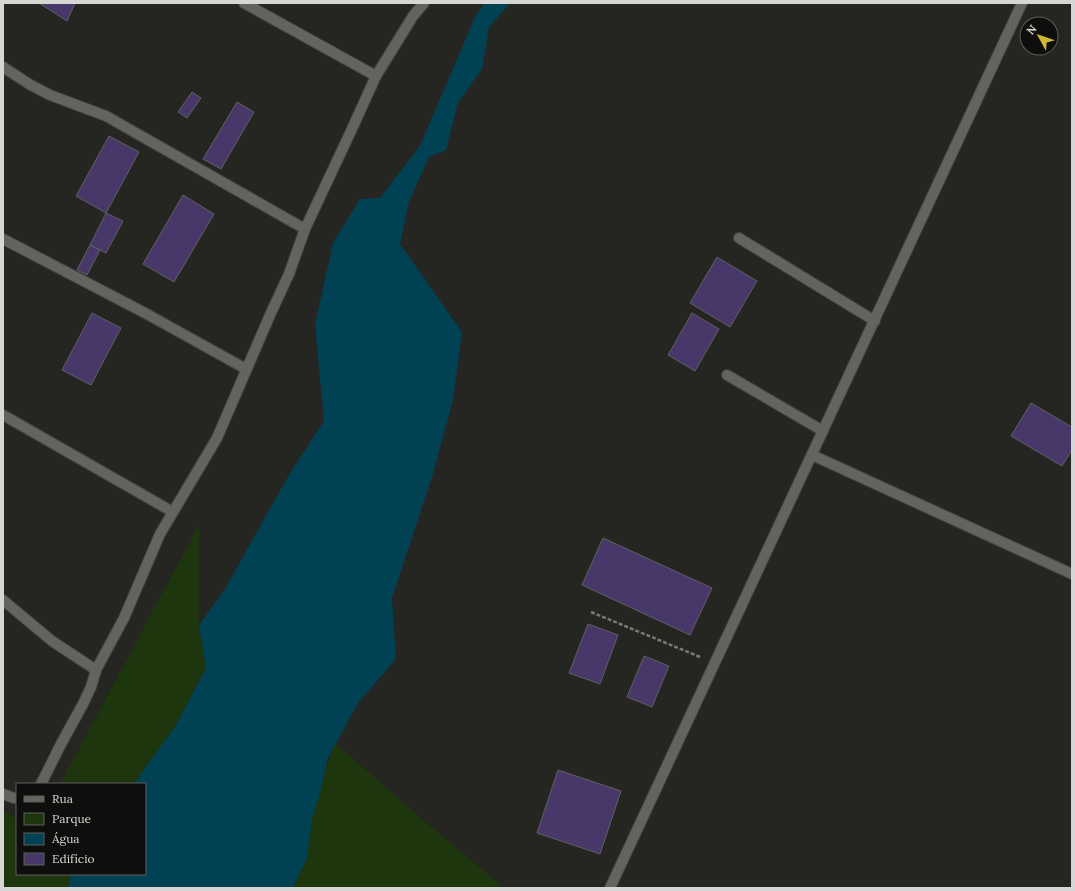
<svg xmlns="http://www.w3.org/2000/svg" width="1075" height="891" viewBox="0 0 1075 891" font-family="Lora,serif">
  <style>
    .green { fill: #1e360e }
    .water { fill: #004254 }
    .building { fill: #48386a; stroke: #606063 }
    .lines { fill: none; stroke-linecap: round; stroke-linejoin: round }
    .street-casing { stroke: #42423f; stroke-width: 12 }
    .path { stroke: #797976; stroke-width: 2.5; stroke-dasharray: 4 2; stroke-linecap: butt }
    .street { stroke: #646360; stroke-width: 10 }
  </style>
  <rect width="100%" height="100%" fill="#252522"/>
  <!-- green -->
  <g class="green">
    <polygon points="199,525 199,625 206,668 176,725 136,781 135,784 60,784"/>
    <polygon points="335,743 429,825 504,888 293,888 307,858 312,818 325,771"/>
    <polygon points="3,811 17,819 17,874 71,874 68,888 3,888"/>
  </g>
  <!-- water -->
  <polygon class="water" points="485,3 510,3 489,27 482,69 458,103 446,150 429,157 409,202 400,244 462,332 453,400 432,477 392,598 396,659 358,703 328,758 319,797 312,818 307,858 293,888 68,888 71,874 145,874 145,784 135,784 136,781 176,725 206,668 199,625 225,589 290,473 324,421 315,325 333,243 360,199 380,198 420,146 476,15"/>
  <!-- building -->
  <g class="building">
    <polygon points="39,3 75,3 67,21"/>
    <polygon points="192,92 201,98 187,118 178,112"/>
    <polygon points="237,102 254,112 221,169 203,159"/>
    <polygon points="109,136 139,152 106,213 76,196"/>
    <polygon points="183,195 214,214 174,282 143,264"/>
    <polygon points="106,213 123,221 106,253 90,245"/>
    <polygon points="90,245 100,250 87,275 77,270"/>
    <polygon points="717,257 757,281 730,327 690,303"/>
    <polygon points="92,313 121,328 91,385 62,370"/>
    <polygon points="692,313 719,329 695,371 668,355"/>
    <polygon points="1031,403 1072,427 1072,450 1062,466 1011,436"/>
    <polygon points="603,538 712,588 690,635 582,585"/>
    <polygon points="588,624 618,635 600,684 569,673"/>
    <polygon points="644,656 669,666 652,707 627,697"/>
    <polygon points="558,770 621,791 600,854 537,833"/>
  </g>
  <g class="lines">
    <!-- street casing -->
    <g class="street-casing">
      <g id="street">
        <polyline points="244,3 376,76"/>
        <polyline points="3,67 29,84 50,95 106,116 305,229"/>
        <polyline points="739,238 875,321"/>
        <polyline points="3,239 145,313 246,369"/>
        <polyline points="727,375 823,431"/>
        <polyline points="3,415 173,512"/>
        <polyline points="812,455 1072,574"/>
        <polyline points="3,600 52,641 96,670"/>
        <polyline points="41,784 61,744 83,704 91,687 96,670 124,618 160,534 217,438 270,315 289,274 305,229 351,131 376,76 413,16 424,3"/>
        <polyline points="3,794 14,798 17,798"/>
        <polyline points="610,888 1022,3"/>
      </g>
    </g>
    <!-- path -->
    <polyline class="path" points="591,612 700,657"/>
    <!-- street -->
    <use href="#street" class="street"/>
  </g>
  <!-- border -->
  <rect width="1075" height="891" fill="none" stroke="#d7d6d4" stroke-width="8"/>
  <!-- legend -->
  <rect x="16" y="783" width="130" height="92" fill="#0e0e0c" stroke="#5e5e5c"/>
  <rect x="24" y="796" width="20" height="6" fill="#646360" stroke="#5e5e5c"/>
  <text x="52" y="803" font-size="12" fill="#d7d6d4">Rua</text>
  <rect x="24" y="813" width="20" height="12" fill="#1e360e" stroke="#5e5e5c"/>
  <text x="52" y="823" font-size="12" fill="#d7d6d4">Parque</text>
  <rect x="24" y="833" width="20" height="12" fill="#004254" stroke="#5e5e5c"/>
  <text x="52" y="843" font-size="12" fill="#d7d6d4">Água</text>
  <rect x="24" y="853" width="20" height="12" fill="#48386a" stroke="#5e5e5c"/>
  <text x="52" y="863" font-size="12" fill="#d7d6d4">Edifício</text>
  <!-- north arrow -->
  <g transform="translate(1039 36) rotate(310)"><circle r="19" fill="#0e0e0c" stroke="#5e5e5c"/>
  <path d="M0-3L7 15L0 10L-7 15Z" fill="#d3b635"/>
  <text y="-6" font-size="11" font-weight="bold" text-anchor="middle" fill="#d7d6d4">N</text>
  </g>
</svg>
